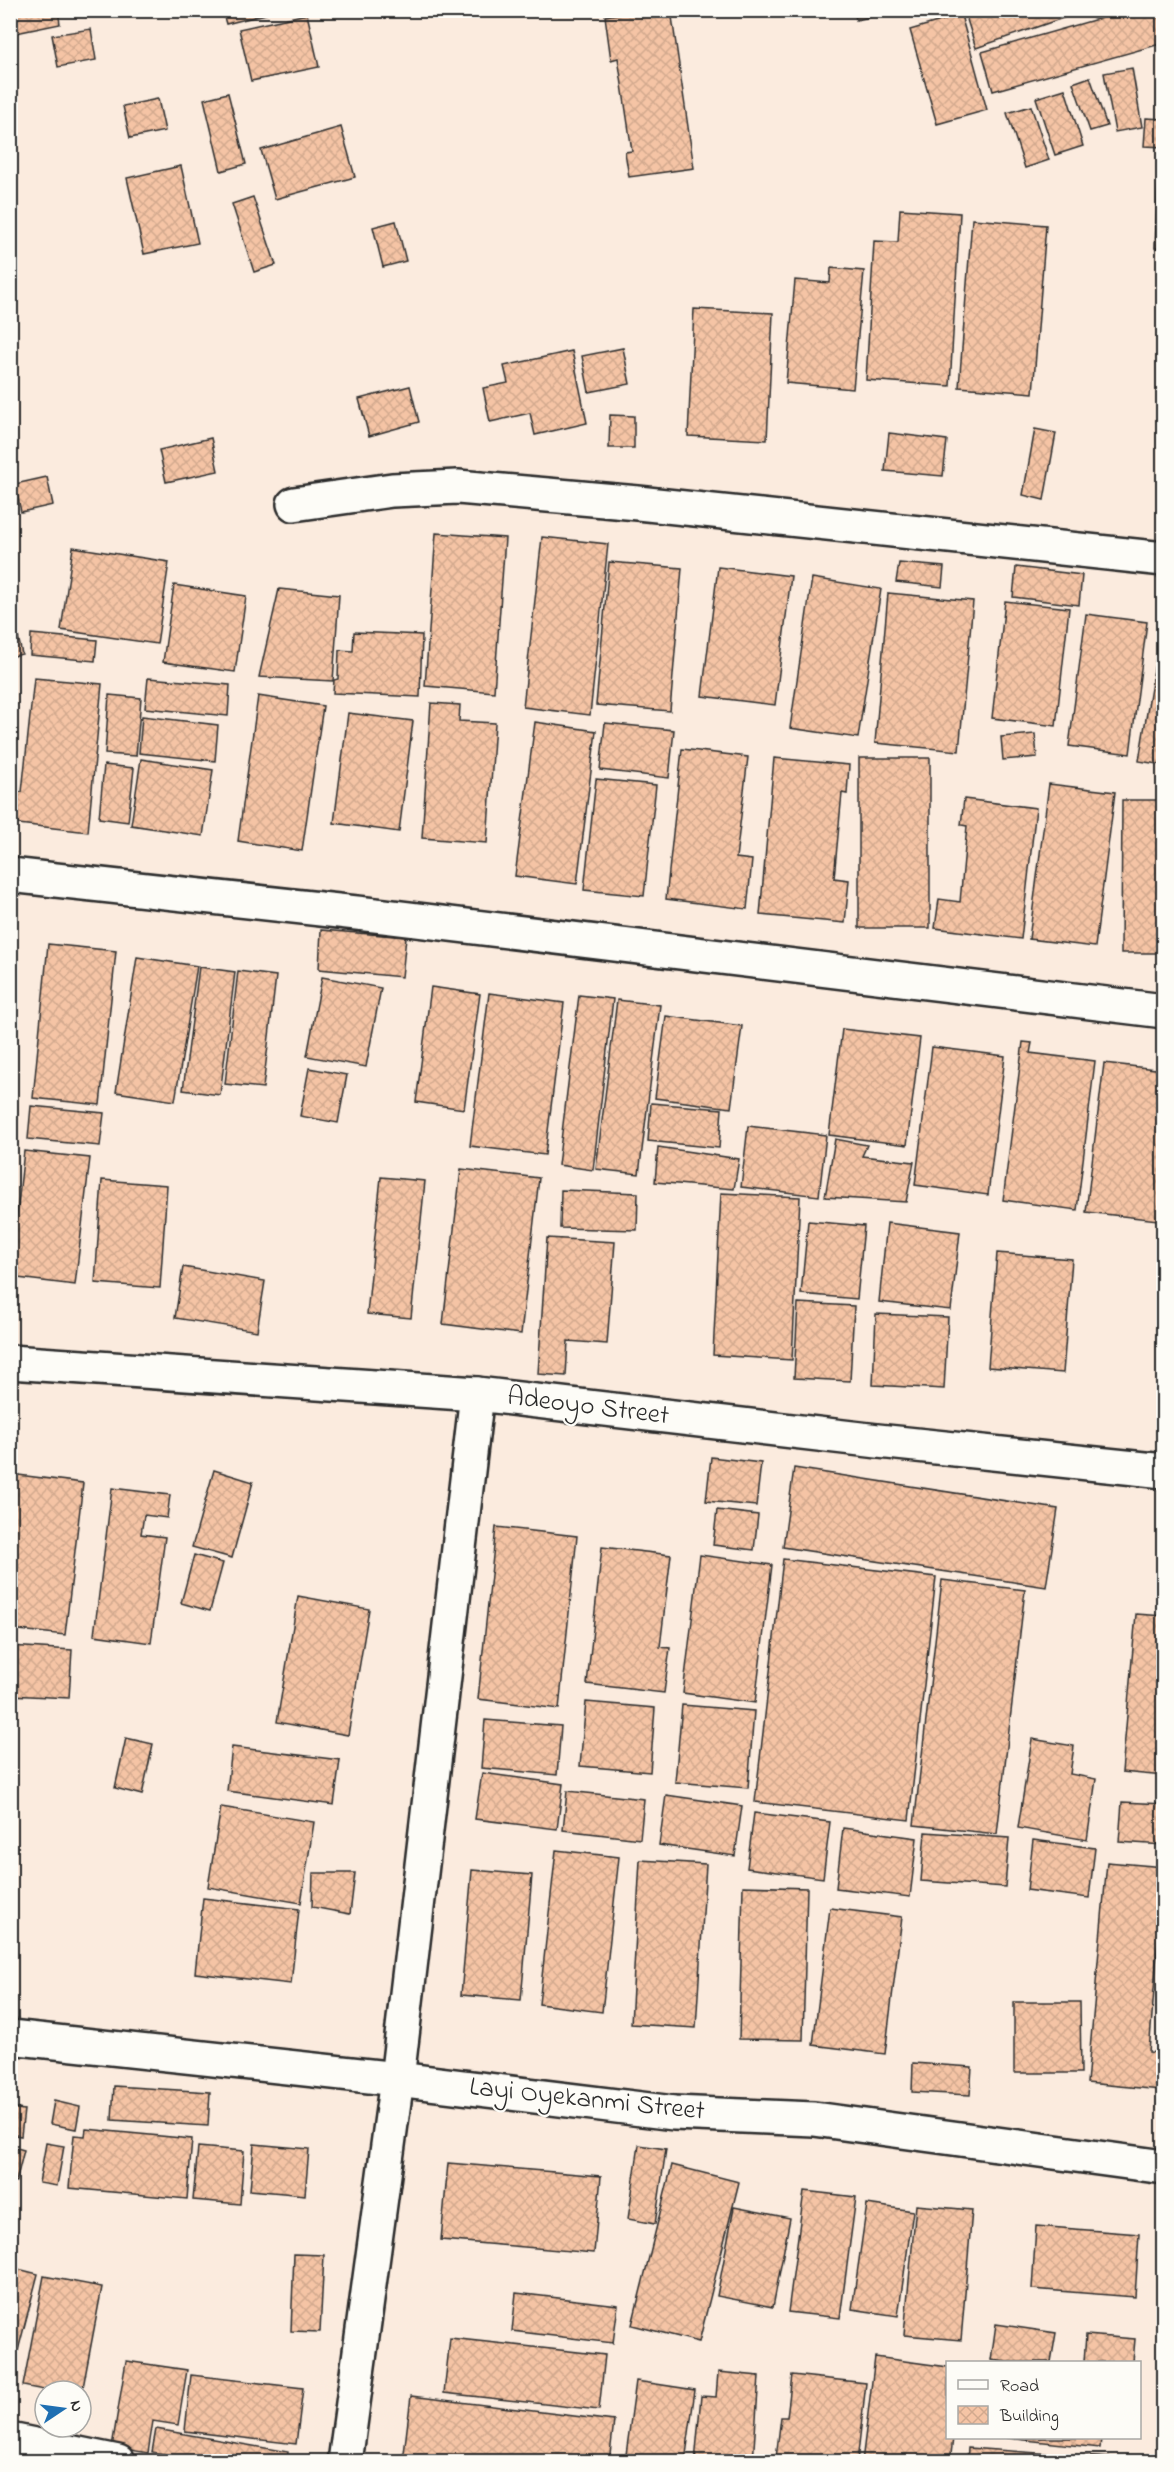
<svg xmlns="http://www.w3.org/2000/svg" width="1174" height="2472" viewBox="0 0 1174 2472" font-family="'Indie Flower',sans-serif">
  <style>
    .building { fill: url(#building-cross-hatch); stroke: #2b2b2b; stroke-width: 1.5 }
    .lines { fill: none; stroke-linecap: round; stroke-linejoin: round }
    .minor-casing { stroke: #2b2b2b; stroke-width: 38 }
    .minor { stroke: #fdfcf7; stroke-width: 33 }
    .labels { text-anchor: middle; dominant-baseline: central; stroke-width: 4.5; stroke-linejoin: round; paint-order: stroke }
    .street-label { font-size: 27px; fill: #2b2b2b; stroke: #fdfcf7 }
  </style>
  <defs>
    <pattern id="building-cross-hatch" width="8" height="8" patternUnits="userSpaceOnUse" patternTransform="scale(1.5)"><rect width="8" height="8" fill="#f5c4a5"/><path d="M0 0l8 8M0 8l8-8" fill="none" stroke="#d2a98e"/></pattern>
  </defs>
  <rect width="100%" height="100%" fill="#fbebde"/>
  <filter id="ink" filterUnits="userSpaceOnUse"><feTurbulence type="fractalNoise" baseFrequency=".0167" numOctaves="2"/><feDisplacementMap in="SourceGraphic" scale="12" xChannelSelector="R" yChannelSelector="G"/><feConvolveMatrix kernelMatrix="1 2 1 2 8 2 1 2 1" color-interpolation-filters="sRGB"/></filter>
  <g filter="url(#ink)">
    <!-- building -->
    <g class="building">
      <polygon points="10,10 58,10 60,24 11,34"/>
      <polygon points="222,10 265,10 266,14 226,24"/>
      <polygon points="644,10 671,10 694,168 629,177 625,152 632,151 618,58 611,60 605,16"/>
      <polygon points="854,10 903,10 856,20"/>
      <polygon points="964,10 1086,10 976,48"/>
      <polygon points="1129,10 1157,10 1164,33 1164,43 993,91 982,52"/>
      <polygon points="307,14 319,67 251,81 239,29"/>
      <polygon points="961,15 987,110 937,124 910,30"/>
      <polygon points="91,29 96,60 58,67 52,35"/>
      <polygon points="1132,68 1142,127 1115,132 1104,73"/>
      <polygon points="1090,77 1107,126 1090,131 1073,83"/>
      <polygon points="1065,89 1083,146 1055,155 1036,98"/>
      <polygon points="228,93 246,164 221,171 204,99"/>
      <polygon points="158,99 165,131 130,138 123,106"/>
      <polygon points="1031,106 1049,160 1025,168 1007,113"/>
      <polygon points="1146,118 1164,119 1164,147 1144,146"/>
      <polygon points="341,127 355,177 275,199 261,150"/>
      <polygon points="1159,156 1164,156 1164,248 1155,248"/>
      <polygon points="181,166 198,243 144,254 127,178"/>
      <polygon points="253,197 276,265 254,272 232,204"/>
      <polygon points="900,209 960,213 950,386 866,380 874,241 898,242"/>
      <polygon points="972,219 1046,225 1033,393 959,387"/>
      <polygon points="396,221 406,261 383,267 373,227"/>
      <polygon points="831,268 864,271 853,389 786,383 795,280 830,283"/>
      <polygon points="694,309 773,313 767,440 688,436"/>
      <polygon points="623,348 630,384 589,392 582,356"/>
      <polygon points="572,351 587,423 535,435 530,413 490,422 483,388 508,383 504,366"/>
      <polygon points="410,386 419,422 369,436 359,399"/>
      <polygon points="610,415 634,416 634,448 609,448"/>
      <polygon points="1035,429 1056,433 1044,500 1023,495"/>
      <polygon points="889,433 947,440 943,476 885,471"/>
      <polygon points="211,438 218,471 166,482 159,450"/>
      <polygon points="47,477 53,505 21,512 15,484"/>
      <polygon points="436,533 505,538 494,692 425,686"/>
      <polygon points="542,537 608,544 590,715 523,707"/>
      <polygon points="73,547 169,562 157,644 61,630"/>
      <polygon points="609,562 682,568 670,711 596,705"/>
      <polygon points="899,563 944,567 942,587 896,582"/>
      <polygon points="718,567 791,576 775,705 702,696"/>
      <polygon points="1016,567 1082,575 1079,605 1013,597"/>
      <polygon points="812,578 881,589 858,738 790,728"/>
      <polygon points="174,585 246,596 235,672 163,662"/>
      <polygon points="279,589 339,595 333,681 259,677"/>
      <polygon points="888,593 973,601 959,751 875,743"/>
      <polygon points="1005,601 1069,608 1056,726 992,718"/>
      <polygon points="10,602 22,654 10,657"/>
      <polygon points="1086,614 1147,622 1130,754 1069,746"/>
      <polygon points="1162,621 1164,621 1164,765 1139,761"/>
      <polygon points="354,632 422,635 420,697 333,693 334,680 338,679 339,650 353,651"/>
      <polygon points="31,634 97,640 95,661 30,655"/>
      <polygon points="34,678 102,684 88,832 10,823 10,791 22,792"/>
      <polygon points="148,678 230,685 228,716 145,708"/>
      <polygon points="109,695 141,698 136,756 105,754"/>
      <polygon points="258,696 323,706 302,851 238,841"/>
      <polygon points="431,703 460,705 459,721 495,723 487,843 422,838"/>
      <polygon points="348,713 413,721 399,832 334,823"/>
      <polygon points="142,716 218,725 215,761 139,753"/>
      <polygon points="535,722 596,731 577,884 515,876"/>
      <polygon points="605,723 674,730 669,778 600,770"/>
      <polygon points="1035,734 1037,757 1003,760 1001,737"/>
      <polygon points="682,749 748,757 736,858 752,860 747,909 666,899"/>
      <polygon points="774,758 849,765 847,794 842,793 834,878 849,880 845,923 760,915"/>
      <rect x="859" y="758" width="71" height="170"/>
      <polygon points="141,759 213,770 203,836 131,825"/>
      <polygon points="104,765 134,768 128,822 99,818"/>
      <polygon points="596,779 656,785 644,896 584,890"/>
      <polygon points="1049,784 1115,792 1095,947 1029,939"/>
      <polygon points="964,799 1036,808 1021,939 935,928 939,899 960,902 967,826 961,825"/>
      <polygon points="1122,800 1164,800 1164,953 1121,953"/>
      <polygon points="321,930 406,937 402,977 319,969"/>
      <polygon points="48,944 116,951 100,1105 33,1098"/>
      <polygon points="137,957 197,966 175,1101 116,1092"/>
      <polygon points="199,967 235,972 220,1095 183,1090"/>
      <polygon points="238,971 276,976 263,1088 225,1084"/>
      <polygon points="322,977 381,988 366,1067 307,1056"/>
      <polygon points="431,987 480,994 464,1109 416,1102"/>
      <polygon points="489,993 564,1003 545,1155 470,1146"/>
      <polygon points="579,995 613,999 593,1170 558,1165"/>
      <polygon points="617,1000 660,1005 639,1174 596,1169"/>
      <polygon points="666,1016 742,1026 731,1108 655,1098"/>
      <polygon points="842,1029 920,1038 907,1145 829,1135"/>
      <polygon points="1023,1042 1032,1043 1030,1053 1095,1061 1077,1210 1003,1200"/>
      <polygon points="932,1047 1005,1056 988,1195 915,1185"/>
      <polygon points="1104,1063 1164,1070 1164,1177 1158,1220 1086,1212"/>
      <polygon points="309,1068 347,1075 338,1123 300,1116"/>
      <polygon points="651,1103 722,1109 719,1148 648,1141"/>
      <polygon points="31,1106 104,1113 100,1146 28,1139"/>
      <polygon points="748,1126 826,1135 819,1196 741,1187"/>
      <polygon points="835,1139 867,1145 862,1156 914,1162 906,1202 825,1197"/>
      <polygon points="658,1147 739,1159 734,1189 655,1182"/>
      <polygon points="24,1151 90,1158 75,1285 10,1277"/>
      <polygon points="461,1169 539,1178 521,1334 443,1324"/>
      <polygon points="381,1177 425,1181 411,1318 367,1314"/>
      <polygon points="102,1180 167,1185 160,1288 95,1283"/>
      <polygon points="561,1190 638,1193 637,1230 560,1228"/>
      <polygon points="721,1193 800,1197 792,1360 713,1355"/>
      <polygon points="808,1221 864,1226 857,1299 801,1294"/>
      <polygon points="887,1223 960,1232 951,1310 879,1302"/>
      <polygon points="547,1238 615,1242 607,1344 568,1341 566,1376 538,1374"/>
      <polygon points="997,1253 1072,1259 1063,1373 988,1367"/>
      <polygon points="183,1267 265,1281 257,1331 175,1318"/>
      <polygon points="798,1303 854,1306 850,1381 794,1378"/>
      <polygon points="876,1314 948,1317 944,1389 873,1385"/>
      <polygon points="711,1457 761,1463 756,1506 706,1501"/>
      <polygon points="794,1468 1058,1509 1046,1587 783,1547"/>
      <polygon points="214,1470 253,1482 232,1558 192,1547"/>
      <polygon points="10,1474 83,1483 65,1635 10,1629"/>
      <polygon points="112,1488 170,1495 167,1518 144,1515 141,1534 165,1537 151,1643 94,1635"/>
      <polygon points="717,1510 758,1515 754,1550 713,1545"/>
      <polygon points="496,1527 577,1536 559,1709 478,1699"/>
      <polygon points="602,1547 671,1555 660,1647 670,1648 664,1693 587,1684"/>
      <polygon points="194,1555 223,1563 210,1611 181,1603"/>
      <polygon points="700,1555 772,1565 755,1703 683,1693"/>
      <polygon points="783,1559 936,1577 909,1820 755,1802"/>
      <polygon points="942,1580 1025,1590 997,1834 914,1825"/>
      <polygon points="298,1596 369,1609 348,1735 277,1722"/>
      <polygon points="1136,1614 1164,1616 1164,1776 1122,1772"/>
      <polygon points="10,1646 72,1650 69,1698 10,1695"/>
      <polygon points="586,1702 655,1708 650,1772 580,1766"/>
      <polygon points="682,1705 754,1711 748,1788 675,1782"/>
      <polygon points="485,1720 561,1726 557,1775 481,1768"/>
      <polygon points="126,1738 153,1744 142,1795 115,1788"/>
      <polygon points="1032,1739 1074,1746 1070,1774 1096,1779 1087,1840 1018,1828"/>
      <polygon points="232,1747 340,1760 334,1805 227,1791"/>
      <polygon points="482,1773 563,1784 557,1829 475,1819"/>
      <polygon points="567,1791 644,1799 640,1839 563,1830"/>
      <polygon points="666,1795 742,1806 735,1856 659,1845"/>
      <polygon points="1122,1802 1164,1804 1164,1845 1119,1842"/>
      <polygon points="221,1807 314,1822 301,1903 208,1887"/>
      <polygon points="754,1813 830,1822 823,1878 747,1868"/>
      <polygon points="843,1828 917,1838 910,1897 836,1888"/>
      <polygon points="925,1832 1009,1838 1005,1887 921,1881"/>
      <polygon points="1033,1840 1095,1848 1089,1898 1027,1890"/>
      <polygon points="556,1850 619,1857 602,2012 539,2004"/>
      <polygon points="640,1860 706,1864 696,2028 631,2024"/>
      <polygon points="1107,1862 1164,1867 1149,2052 1164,2053 1161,2090 1087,2083"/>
      <polygon points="472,1870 532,1875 521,2000 461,1995"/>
      <polygon points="313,1873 355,1873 350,1914 312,1907"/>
      <polygon points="743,1886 807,1888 803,2040 739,2039"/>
      <polygon points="203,1898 299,1909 291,1984 195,1973"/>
      <polygon points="830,1908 902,1917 885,2054 813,2045"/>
      <polygon points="1014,2002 1080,2002 1081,2073 1014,2073"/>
      <polygon points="913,2063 972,2067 970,2095 912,2092"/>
      <polygon points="114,2086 210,2092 208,2126 112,2120"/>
      <polygon points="54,2101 80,2107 76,2129 50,2124"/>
      <polygon points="10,2108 24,2110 21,2136 10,2134"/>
      <polygon points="86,2129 192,2139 187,2199 69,2188 74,2135 85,2136"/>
      <polygon points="46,2143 64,2146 57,2186 39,2183"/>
      <polygon points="254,2144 309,2149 305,2195 250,2190"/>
      <polygon points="639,2145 666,2149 655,2224 628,2219"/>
      <polygon points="10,2146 24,2150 16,2182 10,2181"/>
      <polygon points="198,2147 244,2151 240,2204 193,2200"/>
      <polygon points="448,2163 601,2176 594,2253 441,2240"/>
      <polygon points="672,2165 739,2182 699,2342 632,2325"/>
      <polygon points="804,2191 856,2197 840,2318 788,2312"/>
      <polygon points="867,2204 913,2211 898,2316 852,2309"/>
      <polygon points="916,2205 972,2210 961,2340 904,2335"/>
      <polygon points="734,2207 790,2218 773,2307 717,2296"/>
      <polygon points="1036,2226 1139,2234 1135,2297 1032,2289"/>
      <polygon points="294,2254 324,2255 320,2332 291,2331"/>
      <polygon points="10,2267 38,2274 10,2381"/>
      <polygon points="44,2276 102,2287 81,2398 81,2391 49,2391 23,2386"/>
      <polygon points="516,2293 618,2305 613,2343 512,2331"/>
      <polygon points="996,2324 1056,2333 1051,2362 1007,2362 991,2360"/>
      <polygon points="1086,2335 1135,2339 1133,2362 1084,2362"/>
      <polygon points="450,2338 605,2355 599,2410 444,2393"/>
      <polygon points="875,2357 948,2367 948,2438 953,2438 950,2462 862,2462"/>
      <polygon points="126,2361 187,2370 178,2425 153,2421 148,2453 112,2447"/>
      <polygon points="718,2372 759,2376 753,2462 695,2462 701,2396 716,2397"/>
      <polygon points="191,2375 303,2388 296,2444 185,2431"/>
      <polygon points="792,2375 866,2383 857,2462 780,2462 780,2459 776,2458 781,2417 787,2417"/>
      <polygon points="636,2381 695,2390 685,2462 625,2462"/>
      <polygon points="411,2396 614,2421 609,2462 403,2462"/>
      <polygon points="156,2429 288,2452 287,2462 209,2462 152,2452"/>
      <polygon points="1007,2438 1101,2438 1100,2448"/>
      <polygon points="968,2448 1110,2458 1109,2462 967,2462"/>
    </g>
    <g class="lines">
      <!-- minor casing -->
      <g class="minor-casing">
        <g id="minor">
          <polyline points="294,504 392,490 458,487 638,503 1164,559"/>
          <polyline points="10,875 384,916 1164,1011"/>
          <polyline points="10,1362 477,1394 878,1441 1164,1471"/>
          <polyline points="10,2037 397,2079 674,2113 814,2119 1164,2167"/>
          <polyline points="10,2440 118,2462"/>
          <polyline points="345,2462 397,2079 477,1394"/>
        </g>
      </g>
      <!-- minor -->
      <use href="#minor" class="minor"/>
    </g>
  </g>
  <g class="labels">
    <!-- street labels -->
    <g class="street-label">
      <text transform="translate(588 1407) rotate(7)">Adeoyo Street</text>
      <text transform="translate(587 2100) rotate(6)">Layi Oyekanmi Street</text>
    </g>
  </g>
  <!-- margin -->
  <rect width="1174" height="2472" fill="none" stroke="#fdfcf7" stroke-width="36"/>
  <rect x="18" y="18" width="1138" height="2436" fill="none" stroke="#2b2b2b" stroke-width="2" filter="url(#ink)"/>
  <!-- legend -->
  <rect x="946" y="2361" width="195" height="78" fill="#fdfcf7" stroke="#a9a8a5" stroke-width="1.5"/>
  <rect x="958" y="2380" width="30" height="9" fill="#fdfcf7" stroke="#a9a8a5" stroke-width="1.5"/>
  <text x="1000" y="2391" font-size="18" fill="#2b2b2b">Road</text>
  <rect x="958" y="2406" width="30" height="18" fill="url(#building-cross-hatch)" stroke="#a9a8a5" stroke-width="1.5"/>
  <text x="1000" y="2421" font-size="18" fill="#2b2b2b">Building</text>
  <!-- north arrow -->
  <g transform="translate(63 2409) rotate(77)"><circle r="28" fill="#fdfcf7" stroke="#a9a8a5" stroke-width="1.5"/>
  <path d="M0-4.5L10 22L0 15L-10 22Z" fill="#1f6fb2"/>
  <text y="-9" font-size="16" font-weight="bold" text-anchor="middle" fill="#2b2b2b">N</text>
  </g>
</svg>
